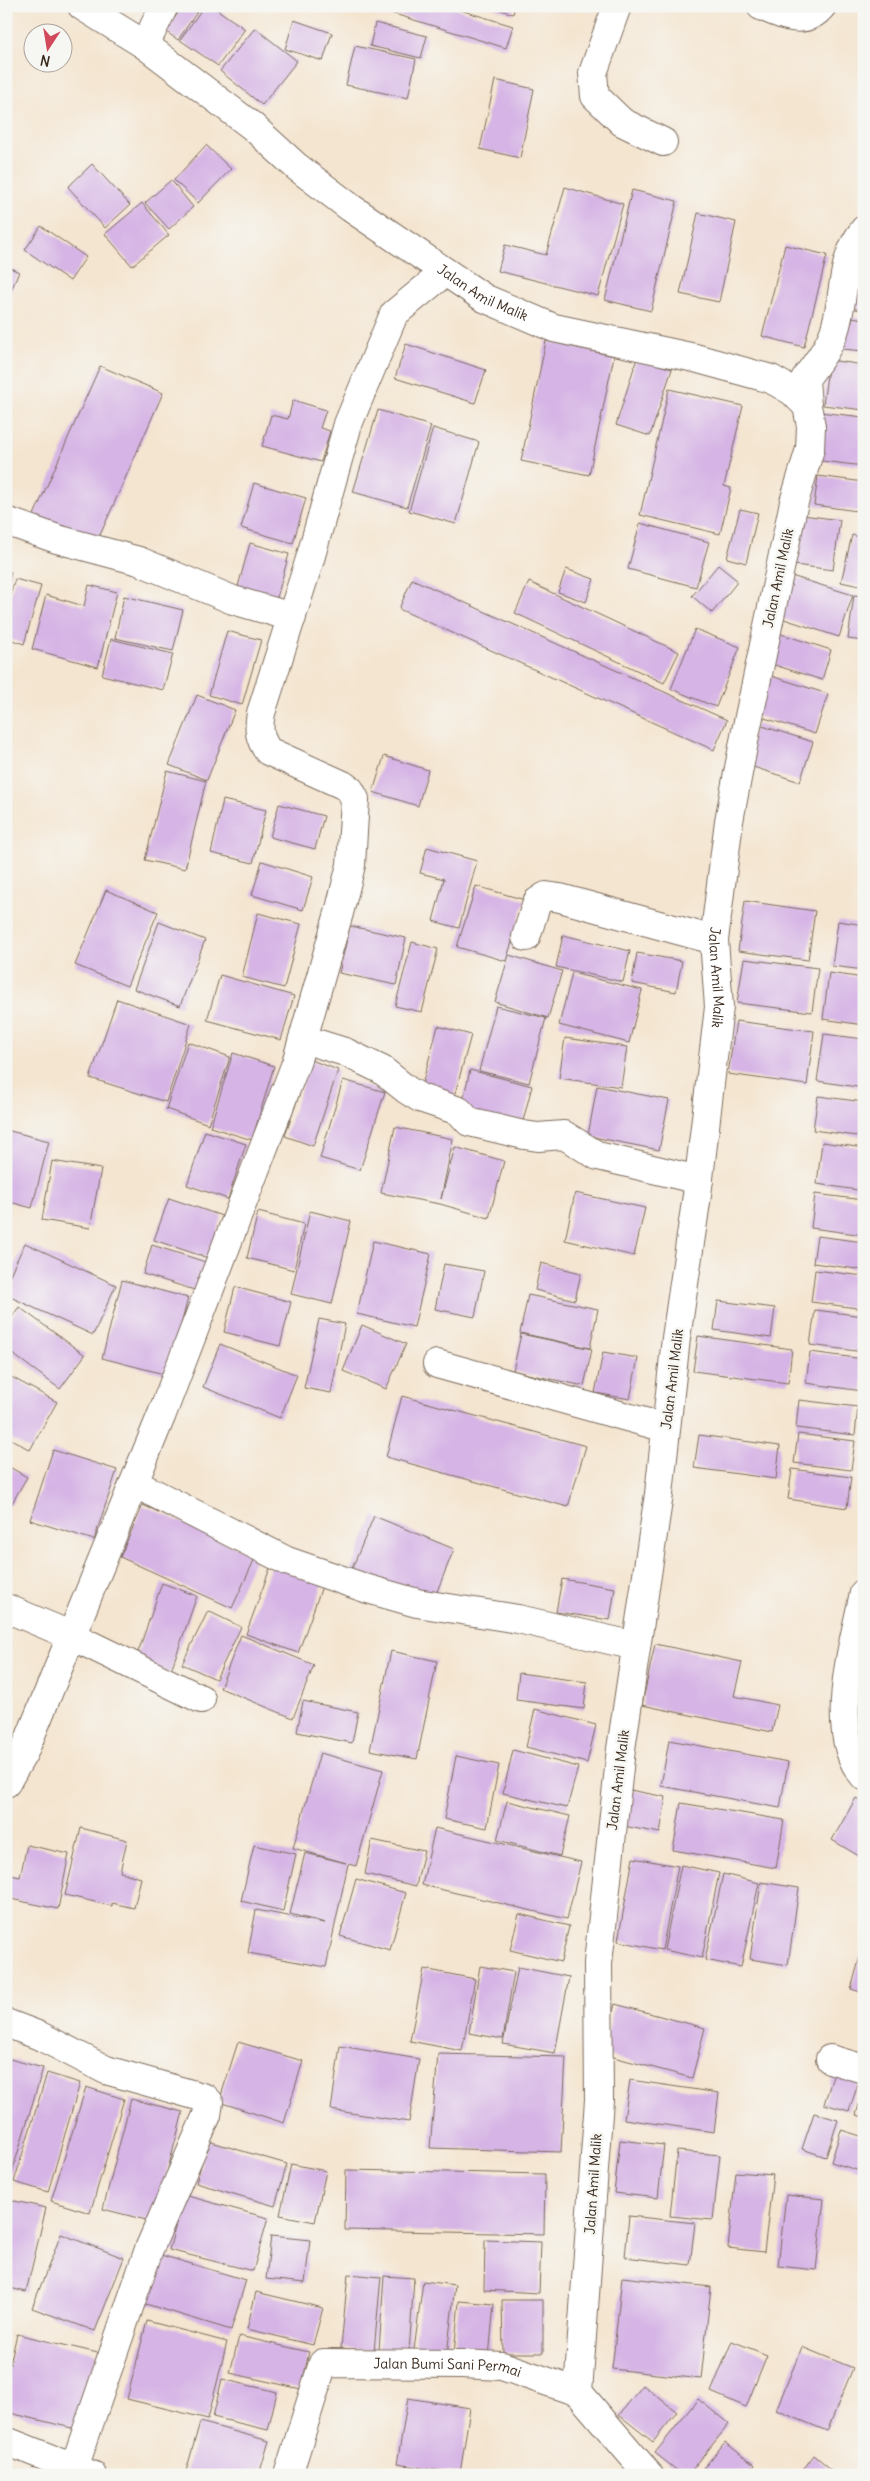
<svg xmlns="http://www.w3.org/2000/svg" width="870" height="2481" viewBox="0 0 870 2481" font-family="Delius,sans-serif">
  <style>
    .building { fill: #d6b4e5 }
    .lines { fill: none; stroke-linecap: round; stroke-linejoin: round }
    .minor-casing { stroke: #7c6b5c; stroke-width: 30 }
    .minor { stroke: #fff; stroke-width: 28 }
    .labels { text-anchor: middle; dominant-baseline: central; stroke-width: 5; stroke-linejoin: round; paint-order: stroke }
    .street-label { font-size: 14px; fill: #3b2a1e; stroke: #f6f6f2 }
  </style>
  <rect width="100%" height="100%" fill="#f6f6f2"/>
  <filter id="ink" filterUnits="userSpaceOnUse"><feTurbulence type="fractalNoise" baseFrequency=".02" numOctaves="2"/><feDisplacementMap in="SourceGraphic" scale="10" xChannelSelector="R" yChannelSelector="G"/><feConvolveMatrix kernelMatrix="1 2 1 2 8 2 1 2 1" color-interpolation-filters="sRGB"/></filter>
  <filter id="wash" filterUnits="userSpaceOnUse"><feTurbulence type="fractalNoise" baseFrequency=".0096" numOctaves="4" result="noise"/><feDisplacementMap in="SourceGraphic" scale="20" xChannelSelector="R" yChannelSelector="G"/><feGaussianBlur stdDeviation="1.12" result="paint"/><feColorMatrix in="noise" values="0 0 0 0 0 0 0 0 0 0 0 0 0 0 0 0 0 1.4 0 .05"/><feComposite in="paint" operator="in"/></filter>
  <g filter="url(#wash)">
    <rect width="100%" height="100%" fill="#f4e5d0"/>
    <g id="blocks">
      <!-- building -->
      <g class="building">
        <polygon points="183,6 201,6 178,40 165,31"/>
        <polygon points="204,6 212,6 245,29 218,66 180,40"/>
        <polygon points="379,6 447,6 513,26 506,48 378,9"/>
        <polygon points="489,6 515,6 513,14"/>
        <polygon points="294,20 332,33 323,61 285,49"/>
        <polygon points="375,23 427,36 421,58 370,46"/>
        <polygon points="255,28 297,61 262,105 220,71"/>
        <polygon points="355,46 416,59 408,98 346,85"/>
        <polygon points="495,80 534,89 520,158 480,149"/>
        <polygon points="206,145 231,169 198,203 174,180"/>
        <polygon points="92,164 130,205 105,228 68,187"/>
        <polygon points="171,180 193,207 169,229 145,203"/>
        <polygon points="565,187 623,204 598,296 498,271 505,245 546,255"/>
        <polygon points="632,190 677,201 651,311 605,300"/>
        <polygon points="142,203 169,235 132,266 105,234"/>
        <polygon points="698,213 736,222 719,302 680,294"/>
        <polygon points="41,226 86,257 70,281 25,250"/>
        <polygon points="785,245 827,255 804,347 762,336"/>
        <polygon points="6,266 19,272 6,302"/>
        <polygon points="852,272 864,273 864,310 847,308"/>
        <polygon points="846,316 864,319 864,351 842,349"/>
        <polygon points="546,341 614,356 589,475 521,461"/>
        <polygon points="406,344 486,370 475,403 395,378"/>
        <polygon points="637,358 672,369 650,436 616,425"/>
        <polygon points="829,360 864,365 864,410 823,405"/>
        <polygon points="100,366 163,393 97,542 34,515"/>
        <polygon points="669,389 743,406 724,486 731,488 720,534 640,515"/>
        <polygon points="293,400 326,410 320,428 330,431 321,462 262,446 271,415 288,419"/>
        <polygon points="378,410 431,426 407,507 353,492"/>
        <polygon points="819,412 864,417 864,466 813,460"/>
        <polygon points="433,428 479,442 456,524 409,511"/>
        <polygon points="818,476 864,482 864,512 814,505"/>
        <polygon points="254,483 306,498 293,543 241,528"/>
        <polygon points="740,509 758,513 746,563 727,558"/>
        <polygon points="795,514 840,520 833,570 787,564"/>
        <polygon points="640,523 709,542 696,587 628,569"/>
        <polygon points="852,535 864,538 864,587 841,582"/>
        <polygon points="250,543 289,554 276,601 237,590"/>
        <polygon points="718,565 738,581 712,613 692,596"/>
        <polygon points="566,569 594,579 586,602 558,592"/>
        <polygon points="6,570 11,572 7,589 6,589"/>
        <polygon points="788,575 853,595 839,637 775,616"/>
        <polygon points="15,579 41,586 24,644 6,638 6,609"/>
        <polygon points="412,579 727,720 714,750 399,609"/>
        <polygon points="529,582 679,652 664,683 515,613"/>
        <polygon points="89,585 117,592 98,667 32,649 46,595 84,606"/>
        <polygon points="854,595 864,596 864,641 848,639"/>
        <polygon points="124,596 183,610 173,651 115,638"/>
        <polygon points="695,629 740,647 716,707 671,689"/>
        <polygon points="227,631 261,640 242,705 209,695"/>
        <polygon points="775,632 831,650 822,680 765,662"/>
        <polygon points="111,639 173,654 163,690 102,675"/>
        <polygon points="768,675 828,694 815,734 755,715"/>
        <polygon points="197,695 235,710 207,780 169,765"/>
        <polygon points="756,724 813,742 800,782 744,764"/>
        <polygon points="384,756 428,770 418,806 373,792"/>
        <polygon points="167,771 206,781 185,869 145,860"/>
        <polygon points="223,800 266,810 253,863 211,853"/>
        <polygon points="279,804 324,816 315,849 270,837"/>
        <polygon points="427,847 477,861 459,928 433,921 444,879 420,873"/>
        <polygon points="262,861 313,877 303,910 252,895"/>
        <polygon points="476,886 525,900 506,961 457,947"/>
        <polygon points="106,890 158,912 127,986 75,965"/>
        <polygon points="745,901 815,911 808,960 738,951"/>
        <polygon points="258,913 301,924 284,988 242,977"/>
        <polygon points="838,921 864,925 864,970 832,966"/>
        <polygon points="159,922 205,940 180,1006 134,989"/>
        <polygon points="350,926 406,938 396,985 339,973"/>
        <polygon points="563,935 630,951 623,982 556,967"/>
        <polygon points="412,942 438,949 422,1012 395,1006"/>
        <polygon points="637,953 682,961 676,992 632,983"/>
        <polygon points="509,955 562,971 548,1018 495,1002"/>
        <polygon points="744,959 818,968 812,1012 737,1003"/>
        <polygon points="572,973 642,990 629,1043 559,1025"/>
        <polygon points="829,973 864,978 864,1025 823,1019"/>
        <polygon points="220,975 294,996 281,1040 207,1020"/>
        <polygon points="117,999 191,1024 166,1102 90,1078"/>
        <polygon points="496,1006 546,1018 529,1083 479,1071"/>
        <polygon points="736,1021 814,1031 807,1085 728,1074"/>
        <polygon points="438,1026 471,1035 453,1101 420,1092"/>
        <polygon points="824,1034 864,1039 864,1088 817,1081"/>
        <polygon points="565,1038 627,1047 621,1087 559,1078"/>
        <polygon points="188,1042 230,1057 208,1124 166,1109"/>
        <polygon points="233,1053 274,1066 252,1140 210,1127"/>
        <polygon points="311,1060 338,1070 313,1146 285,1136"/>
        <polygon points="470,1070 532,1086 522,1125 461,1109"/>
        <polygon points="343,1080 385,1092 360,1170 320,1158"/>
        <polygon points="597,1086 669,1100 659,1150 588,1136"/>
        <polygon points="818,1096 864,1102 864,1137 813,1130"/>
        <polygon points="395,1127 453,1139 441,1199 455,1147 504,1161 489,1218 440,1204 381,1193"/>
        <polygon points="6,1130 49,1141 32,1208 6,1201"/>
        <polygon points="205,1131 246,1144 228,1199 187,1185"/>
        <polygon points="822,1142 864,1148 864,1191 817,1184"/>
        <polygon points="52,1161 101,1169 90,1228 42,1220"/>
        <polygon points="575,1193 645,1208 634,1256 565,1240"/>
        <polygon points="815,1194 864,1200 864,1235 811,1228"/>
        <polygon points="169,1198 222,1216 208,1258 154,1240"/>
        <polygon points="310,1211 351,1221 332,1304 291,1294"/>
        <polygon points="258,1212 304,1224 294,1270 247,1258"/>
        <polygon points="817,1236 864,1242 864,1270 813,1263"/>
        <polygon points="373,1241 431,1254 414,1327 357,1314"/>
        <polygon points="25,1243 116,1285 93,1335 6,1295 6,1283"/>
        <polygon points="152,1245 209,1263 201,1292 143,1274"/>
        <polygon points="541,1263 581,1273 575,1300 535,1290"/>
        <polygon points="444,1264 484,1271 475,1317 435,1309"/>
        <polygon points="815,1270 864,1276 864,1309 811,1302"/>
        <polygon points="122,1280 188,1298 168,1375 102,1358"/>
        <polygon points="235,1287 291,1302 280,1346 224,1332"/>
        <polygon points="528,1295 598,1309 590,1348 520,1333"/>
        <polygon points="718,1301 775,1308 771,1338 714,1330"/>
        <polygon points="19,1307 85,1355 60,1389 6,1349 6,1325"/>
        <polygon points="815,1310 864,1316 864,1352 810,1345"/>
        <polygon points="319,1319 345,1324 331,1393 304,1388"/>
        <polygon points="362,1325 406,1344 386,1389 343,1371"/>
        <polygon points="521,1334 592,1349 584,1386 513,1371"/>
        <polygon points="698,1336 792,1349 788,1383 693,1371"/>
        <polygon points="220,1344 297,1375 280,1418 203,1387"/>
        <polygon points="603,1352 638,1358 630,1399 595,1393"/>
        <polygon points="810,1352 864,1359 862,1391 806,1383"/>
        <polygon points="6,1374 57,1402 30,1450 6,1436"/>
        <polygon points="402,1396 586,1446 568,1507 386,1457"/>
        <polygon points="799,1400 858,1407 855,1435 796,1428"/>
        <polygon points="798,1434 855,1441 851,1470 794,1463"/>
        <polygon points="699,1435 780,1446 776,1479 694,1468"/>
        <polygon points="53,1450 117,1470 94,1540 30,1520"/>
        <polygon points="6,1465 27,1477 11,1505 6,1503"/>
        <polygon points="792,1469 851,1477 847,1508 788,1499"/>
        <polygon points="143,1505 256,1556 232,1608 120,1557"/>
        <polygon points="374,1516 454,1549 432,1604 351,1571"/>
        <polygon points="273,1560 325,1578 298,1653 246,1634"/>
        <polygon points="562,1579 615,1588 610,1620 556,1612"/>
        <polygon points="162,1583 197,1596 170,1673 135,1661"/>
        <polygon points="208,1611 241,1627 216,1679 182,1664"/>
        <polygon points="241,1635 314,1665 293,1718 220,1688"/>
        <polygon points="655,1644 742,1662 734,1696 778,1705 772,1732 642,1705"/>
        <polygon points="391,1651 437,1661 417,1759 370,1750"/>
        <polygon points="519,1673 587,1682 584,1709 516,1700"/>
        <polygon points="303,1701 358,1712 352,1743 297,1732"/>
        <polygon points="535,1709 596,1725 587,1763 526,1747"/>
        <polygon points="669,1740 788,1762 780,1808 661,1786"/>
        <polygon points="513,1750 578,1767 567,1808 503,1793"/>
        <polygon points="320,1753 383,1770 356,1866 348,1864 326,1967 248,1953 256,1910 325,1923 290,1914 305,1853 346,1863 293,1848"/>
        <polygon points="456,1756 499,1765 487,1828 444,1819"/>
        <polygon points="625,1789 666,1797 660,1833 618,1825"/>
        <polygon points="856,1798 864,1802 864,1859 832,1840"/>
        <polygon points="507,1801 570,1816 560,1856 497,1840"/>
        <polygon points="681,1803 784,1820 776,1868 673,1850"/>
        <polygon points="81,1828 127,1840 120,1872 141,1878 134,1908 112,1903 112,1906 65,1895"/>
        <polygon points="435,1828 581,1862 567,1919 422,1885"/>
        <polygon points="372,1840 424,1851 416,1886 365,1874"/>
        <polygon points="27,1845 69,1854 58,1909 6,1898 6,1874 20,1877"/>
        <polygon points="254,1845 296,1854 283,1911 241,1901"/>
        <polygon points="633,1858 678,1866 662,1950 618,1941"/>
        <polygon points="681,1865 719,1873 702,1958 664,1950"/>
        <polygon points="723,1874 759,1883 741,1967 705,1960"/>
        <polygon points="356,1879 406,1893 390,1950 340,1936"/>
        <polygon points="761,1882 799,1888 788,1965 750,1959"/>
        <polygon points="519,1914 569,1926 561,1962 510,1950"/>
        <polygon points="863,1946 864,1946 864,1993 851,1989"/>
        <polygon points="480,1966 514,1972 503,2039 469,2033"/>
        <polygon points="518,1967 569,1977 555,2053 503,2044"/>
        <polygon points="424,1969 475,1979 462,2051 410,2041"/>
        <polygon points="615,2004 705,2028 692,2078 602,2054"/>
        <polygon points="238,2042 303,2061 284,2123 219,2102"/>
        <polygon points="340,2046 419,2059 409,2122 331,2110"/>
        <polygon points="438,2054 566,2057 561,2152 430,2148"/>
        <polygon points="6,2058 43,2068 10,2179 6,2178"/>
        <polygon points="836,2067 861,2075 849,2111 824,2104"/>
        <polygon points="47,2073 80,2083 48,2192 14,2182"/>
        <polygon points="630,2080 719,2093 714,2132 624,2119"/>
        <polygon points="86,2087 124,2099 90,2213 51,2201"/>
        <polygon points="863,2090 864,2090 864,2117 856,2115"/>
        <polygon points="131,2099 183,2112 154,2222 103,2209"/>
        <polygon points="814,2113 838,2120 826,2157 802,2149"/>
        <polygon points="841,2130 864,2137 863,2172 831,2162"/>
        <polygon points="620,2140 664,2145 658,2198 614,2193"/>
        <polygon points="208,2141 287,2164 275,2206 196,2183"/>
        <polygon points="677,2151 720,2155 713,2220 670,2216"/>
        <polygon points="291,2164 326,2171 315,2222 280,2215"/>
        <polygon points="346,2170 545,2174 544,2234 345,2230"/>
        <polygon points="736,2172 773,2175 764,2252 728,2248"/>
        <polygon points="184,2195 268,2218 253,2271 169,2250"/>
        <polygon points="786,2195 824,2199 816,2270 778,2266"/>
        <polygon points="6,2199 46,2208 26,2292 6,2287"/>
        <polygon points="629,2216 695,2223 690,2265 625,2257"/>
        <polygon points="61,2234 124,2258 95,2331 32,2308"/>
        <polygon points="271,2236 310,2240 305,2283 266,2279"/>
        <polygon points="485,2240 541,2242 539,2293 484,2290"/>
        <polygon points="154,2253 246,2280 231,2330 139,2302"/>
        <polygon points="348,2274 381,2277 374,2351 341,2348"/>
        <polygon points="384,2276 414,2278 409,2353 379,2351"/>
        <polygon points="622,2277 711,2287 701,2379 612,2369"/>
        <polygon points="423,2281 455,2285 447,2355 414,2350"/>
        <polygon points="256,2292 323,2308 313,2345 247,2329"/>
        <polygon points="502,2300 543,2300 543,2353 503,2353"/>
        <polygon points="459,2301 494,2304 489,2357 454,2354"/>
        <polygon points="147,2321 227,2342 208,2419 127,2399"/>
        <polygon points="17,2334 98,2353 80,2430 6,2412 6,2381"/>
        <polygon points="239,2336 309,2352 301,2389 230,2373"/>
        <polygon points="732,2341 767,2355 746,2407 711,2392"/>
        <polygon points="802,2347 853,2368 827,2431 776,2410"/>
        <polygon points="222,2379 277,2392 268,2430 213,2417"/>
        <polygon points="643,2385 677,2412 653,2442 619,2415"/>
        <polygon points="408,2398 470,2408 460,2474 397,2464"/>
        <polygon points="698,2399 729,2424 688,2475 683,2475 655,2453"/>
        <polygon points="200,2422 269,2441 259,2475 185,2475"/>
        <polygon points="725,2442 754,2465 747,2475 698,2475"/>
        <polygon points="814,2455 838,2475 799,2475"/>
      </g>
    </g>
  </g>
  <g filter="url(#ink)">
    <use href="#blocks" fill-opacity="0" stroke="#7c6b5c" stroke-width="1"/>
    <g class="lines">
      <!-- minor casing -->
      <g class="minor-casing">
        <g id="minor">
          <path id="s1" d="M82,6L145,45L252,126L297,167L351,208L484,298L554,328L695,358L771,379L792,391L807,406L811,426L810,449L794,502L746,731L729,821L714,940L719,1007L697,1195L676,1338L659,1494L621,1749L598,1963L599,2100L578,2392"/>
          <polyline points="617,6 593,73 595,96 622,122 663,142"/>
          <path d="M761,6C781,15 805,27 822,6"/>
          <polyline points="145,45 164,6"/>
          <path d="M807,406L805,379C816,364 828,349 834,332C846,297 839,261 864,230"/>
          <polyline points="6,521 57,539 139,561 233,600 292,617"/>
          <polyline points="526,937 537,902 546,896 560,898 714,940"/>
          <polyline points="303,1039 345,1052 382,1070 407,1090 420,1098 459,1111 469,1122 524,1135 538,1137 564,1135 598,1156 699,1180"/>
          <polyline points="437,1364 666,1428"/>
          <polyline points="134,1483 287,1561 368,1589 417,1603 518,1619 636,1646"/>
          <path d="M864,1593C854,1643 826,1734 864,1776"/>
          <polyline points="6,1608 72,1636 201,1699"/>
          <path d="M6,1783L24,1752L162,1414L296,1063L339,913L351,865L355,799L350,790L343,785L268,751C259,738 258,729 261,713L310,559L348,424L394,314L445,272"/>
          <polyline points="6,2023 40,2036 106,2070 205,2098 209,2102 207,2115 149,2249 74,2468"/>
          <polyline points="830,2059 864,2069"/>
          <polyline points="6,2441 92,2475"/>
          <path id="s2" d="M288,2475L323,2363L461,2364L502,2366L528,2375L578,2392L649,2475"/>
        </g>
      </g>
      <!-- minor -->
      <use href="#minor" class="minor"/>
    </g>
  </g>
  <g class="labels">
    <!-- street labels -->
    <g class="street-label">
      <text stroke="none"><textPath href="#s1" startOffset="494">Jalan Amil Malik</textPath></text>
      <text transform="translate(778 578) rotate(-78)">Jalan Amil Malik</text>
      <text stroke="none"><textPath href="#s1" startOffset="1424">Jalan Amil Malik</textPath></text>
      <text transform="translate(672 1379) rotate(-83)">Jalan Amil Malik</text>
      <text transform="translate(618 1780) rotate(-83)">Jalan Amil Malik</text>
      <text transform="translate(593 2184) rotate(-86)">Jalan Amil Malik</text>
      <text stroke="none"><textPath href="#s2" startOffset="242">Jalan Bumi Sani Permai</textPath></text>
    </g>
  </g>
  <!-- margin -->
  <rect width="870" height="2481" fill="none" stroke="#f6f6f2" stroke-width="25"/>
  <!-- north arrow -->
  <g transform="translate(48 48) rotate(192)"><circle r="24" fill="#f6f6f2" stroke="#aba49d"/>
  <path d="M0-4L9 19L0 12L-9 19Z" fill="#d1495b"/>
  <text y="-8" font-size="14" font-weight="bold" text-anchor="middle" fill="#3b2a1e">N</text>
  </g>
</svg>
